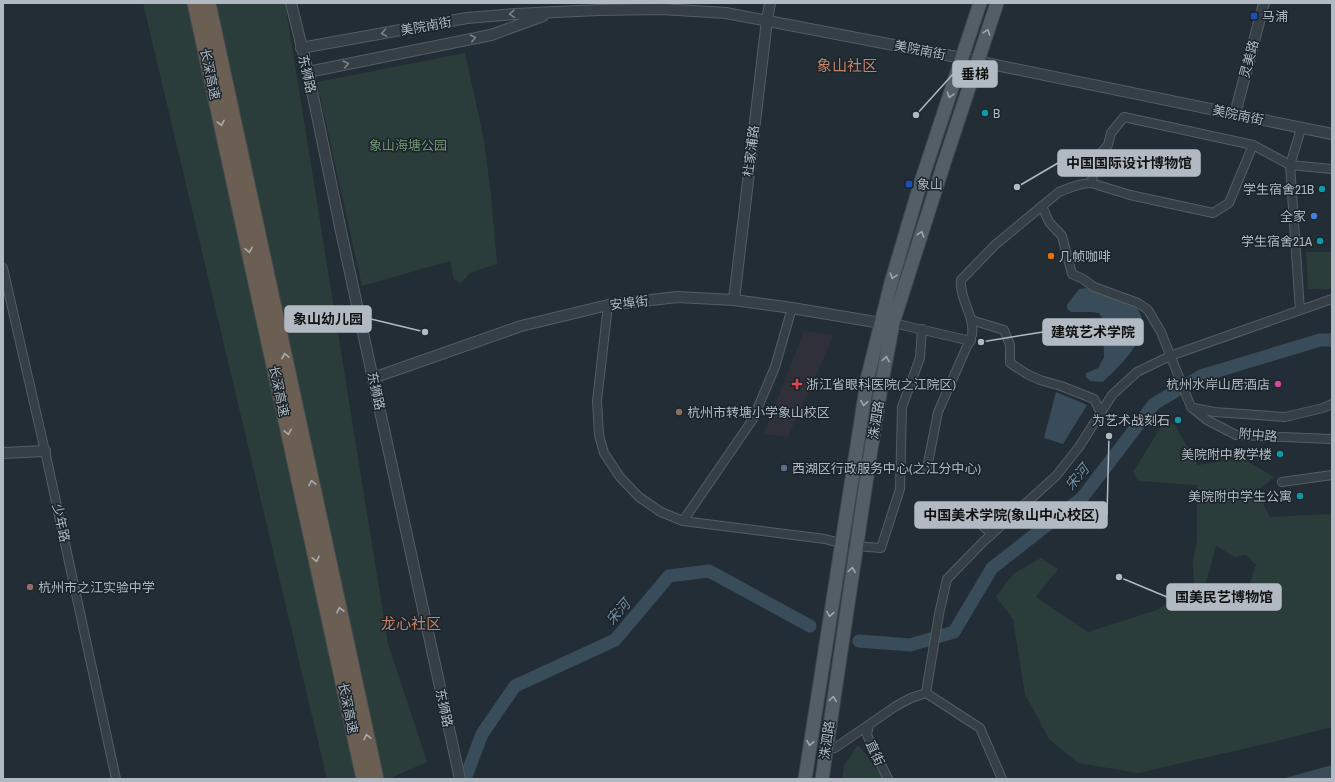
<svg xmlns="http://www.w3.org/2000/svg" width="1335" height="782" viewBox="0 0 1335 782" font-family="'Archivo Narrow','Noto Sans SC',sans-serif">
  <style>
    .medical { fill: #30303b }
    .green { fill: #2b3d3a; fill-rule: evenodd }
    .water { fill: #384c5a }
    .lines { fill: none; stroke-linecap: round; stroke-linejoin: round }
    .river { stroke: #384c5a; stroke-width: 13 }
    .minor-casing { stroke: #545d64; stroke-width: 10 }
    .tertiary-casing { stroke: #545d64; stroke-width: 12 }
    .primary-casing { stroke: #3f484f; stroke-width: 15 }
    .motorway-casing { stroke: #414a50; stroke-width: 17 }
    .minor { stroke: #363f46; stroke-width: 8 }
    .tertiary { stroke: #363f46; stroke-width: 10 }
    .primary { stroke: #545e66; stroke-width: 13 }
    .motorway { stroke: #6b5f54; stroke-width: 15 }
    .oneway { stroke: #7a838a }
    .oneway2 { stroke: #9ea8b0 }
    .oneway3 { stroke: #a6acb2 }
    .transit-dot { fill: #1a4fb4; stroke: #1b242a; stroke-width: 1.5 }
    .culture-dot { fill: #0f9aa8; stroke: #1b242a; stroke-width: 1.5 }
    .shop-dot { fill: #3f7fe0; stroke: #1b242a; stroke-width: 1.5 }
    .food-dot { fill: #e8710a; stroke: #1b242a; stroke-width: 1.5 }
    .health-dot { fill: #e0444e; stroke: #1b242a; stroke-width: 1.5 }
    .hotel-dot { fill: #d1479c; stroke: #1b242a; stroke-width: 1.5 }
    .education-dot { fill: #8d6e63; stroke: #1b242a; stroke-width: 1.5 }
    .service-dot { fill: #5c6f8a; stroke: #1b242a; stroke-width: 1.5 }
    .labels { text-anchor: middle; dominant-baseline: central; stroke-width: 3; stroke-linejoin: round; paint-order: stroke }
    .poi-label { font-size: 13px; fill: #b1bac2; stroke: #1b242a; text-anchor: start }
    .street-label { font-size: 13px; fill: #b1bac2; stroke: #1b242a }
    .park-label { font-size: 13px; fill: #729675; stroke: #1b242a }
    .water-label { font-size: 14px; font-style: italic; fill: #748fa3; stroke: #1b242a }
    .quarter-label { font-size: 15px; fill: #c68468; stroke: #1b242a }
    .leader { fill: none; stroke: #b1bac2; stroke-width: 1.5 }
    .callout-dot { fill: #b1bac2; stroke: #1b242a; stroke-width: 1.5 }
    .callout { fill: #b1bac2; stroke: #b1bac2; stroke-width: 1.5 }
    .callout-label { font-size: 14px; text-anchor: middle; font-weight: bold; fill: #111 }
  </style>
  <rect width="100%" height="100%" fill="#232d35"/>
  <!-- medical -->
  <polygon class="medical" points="804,331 834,335 788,437 764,434"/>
  <!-- green -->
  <g class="green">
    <polygon points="143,3 285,3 388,644 427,762 389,779 327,779"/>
    <polygon points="465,53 484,140 491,196 497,264 470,273 461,283 454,280 450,261 362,286 317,82"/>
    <polygon points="1306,252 1332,252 1332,289 1308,289"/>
    <path d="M1174,424L1198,465L1242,458L1274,477L1257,492L1270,517L1332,514V727L1269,743L1138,773L1078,763L1049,739L1025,694L1013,619L996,597L1013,574L1041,558L1058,569L1036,597L1088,632L1157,610L1194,587L1193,560L1197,542V485L1138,481L1133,472L1161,427ZM1216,546L1235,557L1246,555L1256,565L1244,600L1204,590Z"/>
    <polygon points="858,745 885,779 842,779 844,765"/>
  </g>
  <!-- water -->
  <g class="water">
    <path d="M1089,288C1103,293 1119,297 1132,304C1137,307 1141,313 1142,319C1143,346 1121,364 1103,382L1090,381L1086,377V373L1098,368L1104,357L1103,319L1099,313L1092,312H1071L1067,309V305L1079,289Z"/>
    <polygon points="1056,392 1087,405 1063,444 1044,438"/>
    <polygon points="1332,765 1332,779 1282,779"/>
  </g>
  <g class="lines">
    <!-- river -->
    <g class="river">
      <polyline points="859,641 910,645 954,632 992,568 1082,498 1154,404 1201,376 1320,340 1332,340"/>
      <polyline points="465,779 482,734 515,686 615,640 669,576 709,571 810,626"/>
    </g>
    <!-- minor casing -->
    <g class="minor-casing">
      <g id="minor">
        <polyline points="1091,183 1130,195 1213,213 1229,203 1253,145"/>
        <polyline points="1042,206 1049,222 1062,236 1072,274 1083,279 1094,287 1138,303 1148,310 1161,332 1191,407"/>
        <polyline points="3,268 45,451 116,779"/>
        <path d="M608,305L597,401L599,435L604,453L620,477L639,497L661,512L683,521L825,539C844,545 862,547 881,548L900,489L902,407L920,358L922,329"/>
        <polyline points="1300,310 1290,165 1301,129"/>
        <polyline points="971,320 1004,330 1010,345 1010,363 1027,374 1040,380 1061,386 1094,399 1101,413"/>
        <polyline points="893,323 971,341"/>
        <polyline points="1191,407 1207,420 1236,435 1332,439"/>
        <polyline points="1194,408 1214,412 1285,417 1323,408 1332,404"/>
        <path d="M927,468L938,412L972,335C975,316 959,299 961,280L995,245L1059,192C1070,188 1079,183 1091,183L1100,154L1108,145L1111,133L1124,117L1253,145L1290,165L1332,169"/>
        <polyline points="1282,482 1332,475"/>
        <polyline points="968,513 992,534"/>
        <polyline points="683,521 753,419 775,367 792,308"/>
        <polyline points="926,693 939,614 947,579 983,542 1056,476 1079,447 1112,395 1137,372 1170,356 1332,299"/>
        <polyline points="869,725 867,735 888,779"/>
        <polyline points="826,748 835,748 896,706 911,698 926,693 980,728 1002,779"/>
      </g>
    </g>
    <!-- tertiary casing -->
    <g class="tertiary-casing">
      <g id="tertiary">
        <polyline points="291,3 308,72 342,236 460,779"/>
        <polyline points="301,48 467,18 515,14 598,10 661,9 726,13 962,58 1332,134"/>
        <polyline points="308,72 491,35 543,16"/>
        <polyline points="1235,114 1264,3"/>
        <polyline points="734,300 767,20 770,3"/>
        <polyline points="373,378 521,326 608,305 677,297 734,300 792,308 881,323 887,323"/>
        <polyline points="3,453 45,451"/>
      </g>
    </g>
    <!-- primary casing -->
    <g class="primary-casing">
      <g id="primary">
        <polyline points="805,779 868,376 891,283 920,185 980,3"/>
        <polyline points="822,779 869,462 882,381 893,323 944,163 997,3"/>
      </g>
    </g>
    <!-- motorway casing -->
    <g class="motorway-casing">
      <g id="motorway">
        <polyline points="195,3 364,779"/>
        <polyline points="208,3 376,779"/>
      </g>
    </g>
    <!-- minor -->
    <use href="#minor" class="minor"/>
    <!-- tertiary -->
    <use href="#tertiary" class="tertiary"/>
    <!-- primary -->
    <use href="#primary" class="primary"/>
    <!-- motorway -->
    <use href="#motorway" class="motorway"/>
  </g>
  <!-- one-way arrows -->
  <defs><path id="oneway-chevron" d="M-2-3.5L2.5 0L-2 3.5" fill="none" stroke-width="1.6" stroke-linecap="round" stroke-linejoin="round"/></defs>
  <g class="oneway">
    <use href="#oneway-chevron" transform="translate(512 14) rotate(176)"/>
    <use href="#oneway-chevron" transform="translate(384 33) rotate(170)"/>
    <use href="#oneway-chevron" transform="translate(473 38) rotate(-12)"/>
    <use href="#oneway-chevron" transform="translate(346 64) rotate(-12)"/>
  </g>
  <g class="oneway2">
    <use href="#oneway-chevron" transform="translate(987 32) rotate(-72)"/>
    <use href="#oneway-chevron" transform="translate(950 95) rotate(108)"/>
    <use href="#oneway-chevron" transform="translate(921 234) rotate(-73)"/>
    <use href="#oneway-chevron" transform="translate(893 276) rotate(107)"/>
    <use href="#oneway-chevron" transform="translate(886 359) rotate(-79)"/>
    <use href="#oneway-chevron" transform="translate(864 403) rotate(99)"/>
    <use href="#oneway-chevron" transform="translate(852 570) rotate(-82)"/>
    <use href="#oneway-chevron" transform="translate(830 614) rotate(99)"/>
    <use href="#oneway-chevron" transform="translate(833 699) rotate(-82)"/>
    <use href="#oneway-chevron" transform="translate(810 743) rotate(99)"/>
  </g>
  <g class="oneway3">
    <use href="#oneway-chevron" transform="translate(221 123) rotate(78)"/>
    <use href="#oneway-chevron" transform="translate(249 250) rotate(78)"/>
    <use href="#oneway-chevron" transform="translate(285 356) rotate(-102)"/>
    <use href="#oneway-chevron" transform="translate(288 432) rotate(78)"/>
    <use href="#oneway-chevron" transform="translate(312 483) rotate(-102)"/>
    <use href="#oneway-chevron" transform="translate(316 559) rotate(78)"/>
    <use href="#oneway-chevron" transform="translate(340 610) rotate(-102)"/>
    <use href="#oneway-chevron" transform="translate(367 737) rotate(-102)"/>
  </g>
  <!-- markers -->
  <g class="transit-dot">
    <rect x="1250" y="12" width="8" height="8" rx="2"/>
    <rect x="905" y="180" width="8" height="8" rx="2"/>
  </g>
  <g class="culture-dot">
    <circle cx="985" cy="113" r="4"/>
    <circle cx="1322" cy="189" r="4"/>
    <circle cx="1320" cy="241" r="4"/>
    <circle cx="1178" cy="420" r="4"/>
    <circle cx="1280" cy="454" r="4"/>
    <circle cx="1300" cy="496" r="4"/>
  </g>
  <circle class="shop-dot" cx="1314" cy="216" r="4"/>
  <circle class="food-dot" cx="1051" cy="256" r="4"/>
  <path class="health-dot" d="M795 378h4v4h4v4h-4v4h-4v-4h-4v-4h4z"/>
  <circle class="hotel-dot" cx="1278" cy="384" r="4"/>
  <g class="education-dot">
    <circle cx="679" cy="412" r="4"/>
    <circle cx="30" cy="587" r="4"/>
  </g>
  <circle class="service-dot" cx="784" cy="468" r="4"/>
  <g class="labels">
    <!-- poi labels -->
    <g class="poi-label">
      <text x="1262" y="16">马浦</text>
      <text x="993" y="113">B</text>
      <text x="917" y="184">象山</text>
      <text x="1314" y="189" text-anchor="end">学生宿舍21B</text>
      <text x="1306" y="216" text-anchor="end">全家</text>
      <text x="1312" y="241" text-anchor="end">学生宿舍21A</text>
      <text x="1059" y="256">几帧咖啡</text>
      <text x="806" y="384">浙江省眼科医院(之江院区)</text>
      <text x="1270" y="384" text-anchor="end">杭州水岸山居酒店</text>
      <text x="687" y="412">杭州市转塘小学象山校区</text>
      <text x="1170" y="420" text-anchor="end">为艺术战刻石</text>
      <text x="1272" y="454" text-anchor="end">美院附中教学楼</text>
      <text x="792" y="468">西湖区行政服务中心(之江分中心)</text>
      <text x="1292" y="496" text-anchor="end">美院附中学生公寓</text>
      <text x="38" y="587">杭州市之江实验中学</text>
    </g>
    <!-- street labels -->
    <g class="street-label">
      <text transform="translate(426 26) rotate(-10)">美院南街</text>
      <text transform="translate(920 50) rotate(11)">美院南街</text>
      <text transform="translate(1249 59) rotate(-75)">灵美路</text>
      <text transform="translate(210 74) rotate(78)">长深高速</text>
      <text transform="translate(307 74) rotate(77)">东狮路</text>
      <text transform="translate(1238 115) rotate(12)">美院南街</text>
      <text transform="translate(751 151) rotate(-83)">杜家浦路</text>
      <text transform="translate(629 303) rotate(-7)">安埠街</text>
      <text transform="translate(279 391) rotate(78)">长深高速</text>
      <text transform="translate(376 391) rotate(78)">东狮路</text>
      <text transform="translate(876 420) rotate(-81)">洙泗路</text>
      <text transform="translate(1258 435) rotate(5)">附中路</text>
      <text transform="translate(61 523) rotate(78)">少年路</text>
      <text transform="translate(348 708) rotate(78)">长深高速</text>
      <text transform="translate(444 708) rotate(78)">东狮路</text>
      <text transform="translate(827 740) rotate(-82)">洙泗路</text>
      <text transform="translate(875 753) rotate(65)">直街</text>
    </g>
    <!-- park labels -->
    <g class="park-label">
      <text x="408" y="145">象山海塘公园</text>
    </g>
    <!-- water labels -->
    <g class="water-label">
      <text transform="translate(1077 477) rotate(-50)">宋河</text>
      <text transform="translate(618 612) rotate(-49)">宋河</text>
    </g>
    <!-- quarter labels -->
    <g class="quarter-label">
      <text x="847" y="65">象山社区</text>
      <text x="411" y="623">龙心社区</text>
    </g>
  </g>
  <!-- callouts -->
  <path class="leader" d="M916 115L953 74M1017 187L1058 163M425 332L371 319M981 342L1043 332M1109 436L1107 515M1119 577L1167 597"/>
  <g class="callout-dot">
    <circle cx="916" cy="115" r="4"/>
    <circle cx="1017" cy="187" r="4"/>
    <circle cx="425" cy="332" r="4"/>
    <circle cx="981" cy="342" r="4"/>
    <circle cx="1109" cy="436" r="4"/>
    <circle cx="1119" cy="577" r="4"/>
  </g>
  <g class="callout">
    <rect x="953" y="61" width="44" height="26" rx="4"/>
    <rect x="1058" y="150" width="142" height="26" rx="4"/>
    <rect x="285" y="306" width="86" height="26" rx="4"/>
    <rect x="1043" y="319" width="100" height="26" rx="4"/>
    <rect x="915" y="502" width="192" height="26" rx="4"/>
    <rect x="1167" y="584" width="114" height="26" rx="4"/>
  </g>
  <g class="callout-label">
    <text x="975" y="79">垂梯</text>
    <text x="1129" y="168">中国国际设计博物馆</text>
    <text x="328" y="324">象山幼儿园</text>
    <text x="1093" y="337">建筑艺术学院</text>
    <text x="1011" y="520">中国美术学院(象山中心校区)</text>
    <text x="1224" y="602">国美民艺博物馆</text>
  </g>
  <!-- border -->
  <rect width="1335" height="782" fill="none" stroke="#b1bac2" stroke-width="8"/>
</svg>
